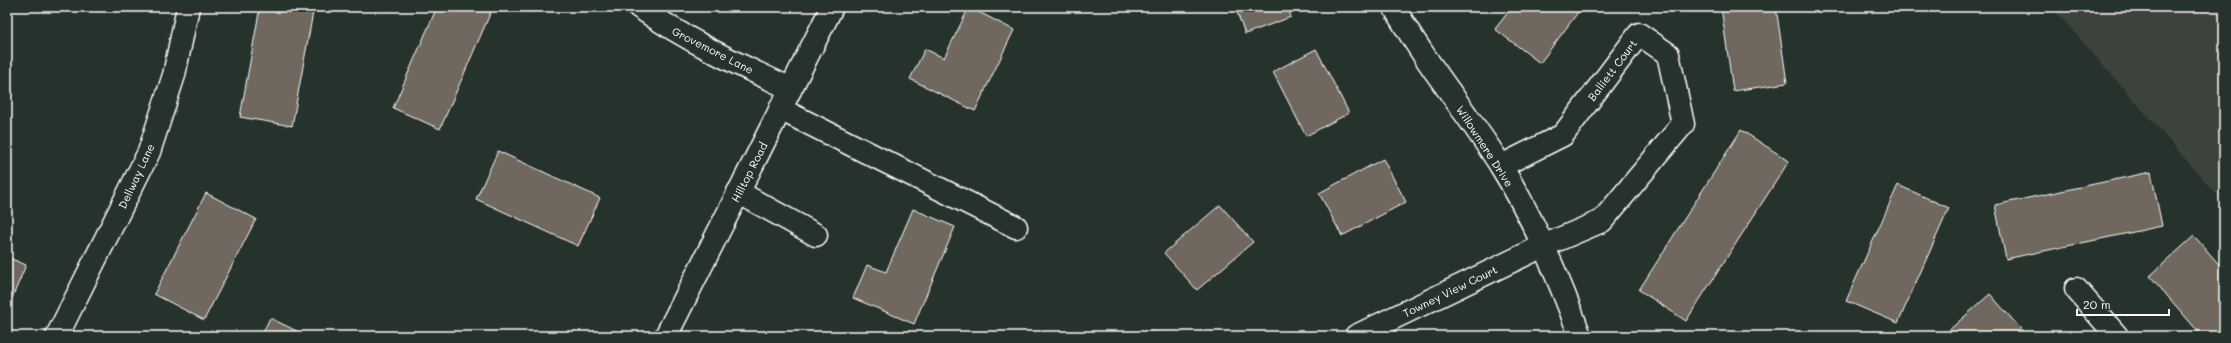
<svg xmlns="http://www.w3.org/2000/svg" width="2231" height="343" viewBox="0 0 2231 343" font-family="Mali,sans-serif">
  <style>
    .built { fill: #3c433c }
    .building { fill: #70685f; stroke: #fff }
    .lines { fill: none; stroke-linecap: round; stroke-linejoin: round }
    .minor-casing { stroke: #fff; stroke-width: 25 }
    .minor { stroke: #26332d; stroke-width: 22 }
    .labels { text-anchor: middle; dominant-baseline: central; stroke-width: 3.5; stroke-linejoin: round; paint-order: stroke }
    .street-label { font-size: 11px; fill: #fff; stroke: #26332d }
  </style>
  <rect width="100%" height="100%" fill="#26332d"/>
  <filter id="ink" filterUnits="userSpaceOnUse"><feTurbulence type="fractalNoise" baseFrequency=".025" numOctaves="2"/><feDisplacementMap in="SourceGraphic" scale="8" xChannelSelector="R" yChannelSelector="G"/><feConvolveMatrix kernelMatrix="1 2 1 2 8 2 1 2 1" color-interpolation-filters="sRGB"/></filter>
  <g filter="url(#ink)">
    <!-- built -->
    <polygon class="built" points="2052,7 2224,7 2224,203 2090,50"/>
    <!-- building -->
    <g class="building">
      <polygon points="260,7 314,7 292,126 240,117"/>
      <polygon points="437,7 493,7 440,129 393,108"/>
      <polygon points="969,7 1014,30 975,111 910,79 925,49 944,58"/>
      <polygon points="1235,7 1288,7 1291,17 1245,34"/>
      <polygon points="1512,7 1582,7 1540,63 1495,29"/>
      <polygon points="1721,7 1776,7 1787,83 1733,91"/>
      <polygon points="1316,49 1349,113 1306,136 1273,72"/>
      <polygon points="1741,130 1789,161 1686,321 1639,290"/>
      <polygon points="498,151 600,198 578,246 476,199"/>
      <polygon points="1383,159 1406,202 1342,236 1319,193"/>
      <polygon points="2151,172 2162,226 2006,259 1995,205"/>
      <polygon points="1898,185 1949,208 1898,323 1846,301"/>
      <polygon points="206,193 256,219 204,320 154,294"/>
      <polygon points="1220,205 1253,242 1197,290 1164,253"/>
      <polygon points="913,209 955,227 914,324 853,298 867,265 886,272"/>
      <polygon points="2194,236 2224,270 2224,336 2202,336 2150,276"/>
      <polygon points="7,257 26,265 7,310"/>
      <polygon points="1990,294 2027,336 1950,336 1947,332"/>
      <polygon points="270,318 307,336 261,336"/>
      <polygon points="1149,332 1199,335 1199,336 1149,336"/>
    </g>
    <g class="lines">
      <!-- minor casing -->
      <g class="minor-casing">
        <g id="minor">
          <path d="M639,7C686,40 737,64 789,88"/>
          <path d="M1394,7C1425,63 1467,112 1501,166C1533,218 1559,278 1580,336"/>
          <polyline points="780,109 1016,227"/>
          <polyline points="738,192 816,235"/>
          <polyline points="2076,289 2117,336"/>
          <polyline points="57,336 149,152 174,75 188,7"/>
          <polyline points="666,336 832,7"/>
          <polyline points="1356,336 1543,246 1602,221 1683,124 1668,54 1639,34 1563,135 1501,166"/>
        </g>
      </g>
      <!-- minor -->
      <use href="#minor" class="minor"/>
    </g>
  </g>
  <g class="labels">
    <!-- street labels -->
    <g class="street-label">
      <text transform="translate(713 50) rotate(27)">Grovemore Lane</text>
      <text transform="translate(1612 70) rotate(-53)">Balliett Court</text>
      <text transform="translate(1485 146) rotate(57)">Willowmere Drive</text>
      <text transform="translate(749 172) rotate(-63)">Hilltop Road</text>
      <text transform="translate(136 176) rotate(-65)">Dellway Lane</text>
      <text transform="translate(1450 291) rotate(-26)">Towney View Court</text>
    </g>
  </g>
  <!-- margin -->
  <rect width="2231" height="343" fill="none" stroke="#26332d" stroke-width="24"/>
  <rect x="12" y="12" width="2207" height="319" fill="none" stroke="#fff" stroke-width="1.5" filter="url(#ink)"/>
  <!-- scale -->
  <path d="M2077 309v6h92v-6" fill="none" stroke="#ffffff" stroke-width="2"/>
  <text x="2083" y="309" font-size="12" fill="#ffffff" stroke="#26332d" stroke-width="3" paint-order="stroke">20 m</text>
</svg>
